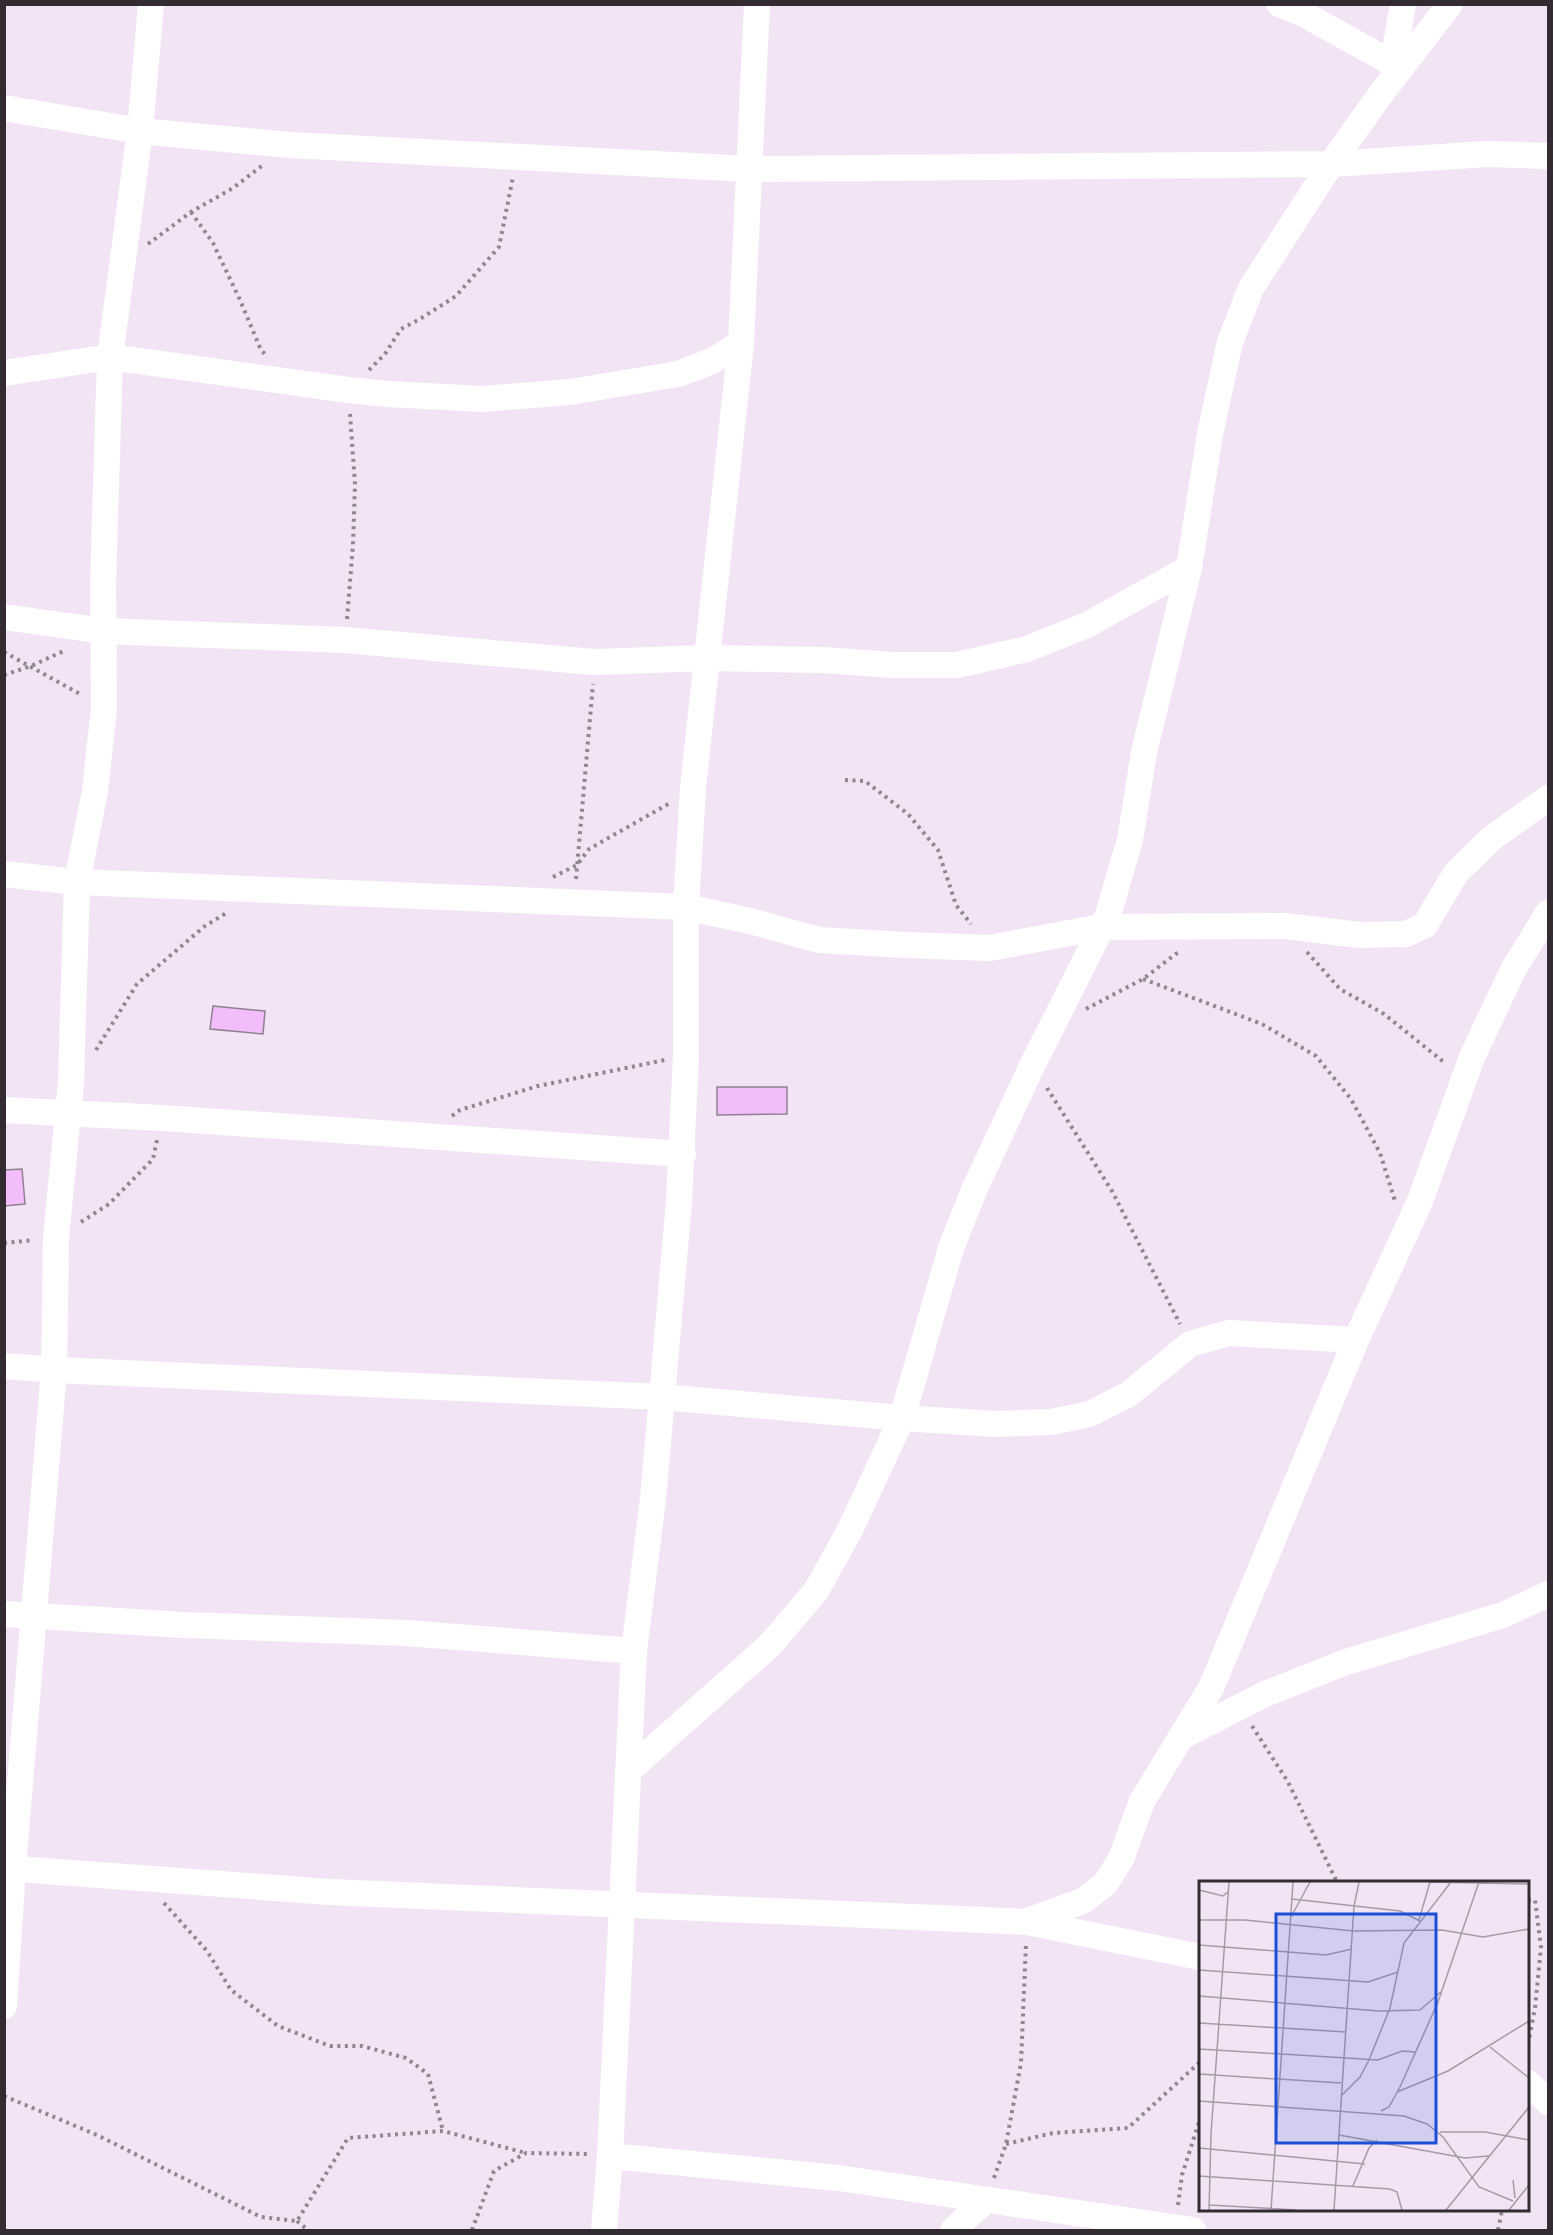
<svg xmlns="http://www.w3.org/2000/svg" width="1553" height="2235" viewBox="0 0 1553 2235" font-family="Lato,sans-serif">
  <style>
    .building { fill: #f3bdfb; stroke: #8e8190; stroke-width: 1.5 }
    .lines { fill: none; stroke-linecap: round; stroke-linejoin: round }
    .path { stroke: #908591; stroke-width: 4; stroke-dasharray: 3 4.5; stroke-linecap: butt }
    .street { stroke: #fff; stroke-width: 26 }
    .inset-road { fill: none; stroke: #a69aa7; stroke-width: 1.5 }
    .view { fill: #1d4ed8; fill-opacity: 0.15; stroke: #1d4ed8; stroke-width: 3 }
    .inset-edge { fill: none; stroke: #322c32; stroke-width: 3 }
  </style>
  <rect width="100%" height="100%" fill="#f3e4f5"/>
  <!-- building -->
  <g class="building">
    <polygon points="213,1006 265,1011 263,1034 210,1029"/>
    <polygon points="717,1087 787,1087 787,1114 717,1115"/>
    <polygon points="22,1169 25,1204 4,1206 4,1170"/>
  </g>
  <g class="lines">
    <!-- path -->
    <g class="path">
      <polyline points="191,212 213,243 240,300 261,350 265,354"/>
      <polyline points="148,244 191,212 233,188 263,165"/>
      <polyline points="369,370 385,354 401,329 420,319 456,296 499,247 513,177"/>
      <polyline points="347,619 353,545 355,484 350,414"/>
      <polyline points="4,652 80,694"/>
      <polyline points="4,675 31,666 66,650"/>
      <polyline points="845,780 865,781 908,814 938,850 956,905 971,924"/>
      <polyline points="553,877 577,865 589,849 670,803"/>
      <polyline points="576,879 593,684"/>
      <polyline points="1307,952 1340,989 1384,1014 1445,1063"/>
      <polyline points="1143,979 1262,1024 1316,1056 1351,1099 1380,1153 1395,1201"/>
      <polyline points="1086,1009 1143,979 1181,950"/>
      <polyline points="96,1050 137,984 205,926 228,912"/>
      <polyline points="1047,1088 1112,1191 1180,1324"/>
      <polyline points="452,1116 460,1110 538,1086 665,1060"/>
      <polyline points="81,1222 109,1204 153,1159 157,1140"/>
      <polyline points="4,1243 34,1240"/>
      <polyline points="1252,1726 1288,1782 1337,1882"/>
      <polyline points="1528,1900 1535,1900 1541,1947 1535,2008 1528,2044"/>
      <polyline points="164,1903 207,1951 231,1990 278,2026 330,2046 362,2046 406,2058 428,2074 443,2131"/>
      <polyline points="4,2096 97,2135 261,2217 297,2221 348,2138 443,2131 526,2153"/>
      <polyline points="1006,2144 1053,2133 1128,2128 1200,2062"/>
      <polyline points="994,2178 1006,2144 1021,2063 1026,1943"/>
      <polyline points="1178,2205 1182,2175 1200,2119"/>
      <polyline points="297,2221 308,2230"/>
      <polyline points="472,2230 494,2171 526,2153 588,2154"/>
      <polyline points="1498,2230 1502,2210"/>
    </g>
    <!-- street -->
    <g class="street">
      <polyline points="1279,4 1300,12 1401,68"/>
      <polyline points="1393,63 1403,4"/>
      <polyline points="4,108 140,131 290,145 750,169 1331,164 1488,154 1548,156"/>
      <polyline points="4,373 110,357 348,390 388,394 483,399 570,392 678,374 712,361 741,343"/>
      <polyline points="4,617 104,631 345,640 594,662 707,658 823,660 892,665 957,665 1027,649 1087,625 1189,568"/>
      <polyline points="4,874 77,882 686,907 750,921 819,940 905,945 990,948 1101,927 1285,926 1360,935 1406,934 1425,925 1456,873 1492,838 1548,798"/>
      <polyline points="4,1110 163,1118 683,1154"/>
      <polyline points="4,1366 54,1370 662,1397 902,1418 994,1424 1051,1422 1090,1414 1129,1394 1190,1344 1229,1333 1356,1340"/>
      <polyline points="4,1614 184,1625 407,1633 634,1651"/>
      <polyline points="1181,1737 1265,1694 1346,1662 1503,1615 1548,1594"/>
      <polyline points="628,1771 770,1645 816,1591 850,1530 902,1418 951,1248 975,1188 1032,1066 1108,915 1130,840 1144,752 1189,568 1210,434 1230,342 1251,288 1331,164 1380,95 1450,4"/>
      <polyline points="4,1868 330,1892 1027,1922 1200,1957"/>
      <polyline points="1027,1921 1083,1901 1105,1884 1121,1859 1142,1801 1211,1688 1356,1340 1420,1201 1472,1057 1513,970 1548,913"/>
      <polyline points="4,2006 13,1868 54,1370 56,1238 71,1082 77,882 95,791 104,708 103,584 110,357 140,131 151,4"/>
      <polyline points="1528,2083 1548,2102"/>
      <polyline points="610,2156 839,2178 1193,2230"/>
      <polyline points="604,2230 610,2156 634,1651 653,1499 679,1202 686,1055 686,907 693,788 741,343 757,4"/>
      <polyline points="953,2230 986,2200"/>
    </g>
  </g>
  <!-- overview -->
  <g transform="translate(1199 1881)">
    <rect width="330" height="330" fill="#f3e4f5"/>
    <path class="inset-road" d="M231,1L330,3M0,9L24,15L30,10M93,18L201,30L221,40M92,36L111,1M0,39H46L154,50L243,49L284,56L330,48M220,39L231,1M0,64L127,74L153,68M0,89L169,101L199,91M0,115L179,130L221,129L243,110M0,142L147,151M291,166L330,197M0,168L179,179L203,170L216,171M0,193L142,202M198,211L249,190L330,140M142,215L161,196L170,179L191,127L205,62L252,1M0,220L205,235L228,243L244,256L280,306L314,320M182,230L190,226L201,206L239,121L280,1M241,251H286L330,259M140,254L266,277L290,275M0,267L166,283M0,295L191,308L198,311L203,329M314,299L316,317M154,305L170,267L178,259M10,324L98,329M10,329L12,253L30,1M72,329L94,1M135,329L155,25L160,1M247,329L330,226M310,329L330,304"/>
    <path class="view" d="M77,33H237V262H77Z"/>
    <rect width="330" height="330" class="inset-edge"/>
  </g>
  <!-- border -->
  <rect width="1553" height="2235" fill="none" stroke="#322c32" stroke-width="12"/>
</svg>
